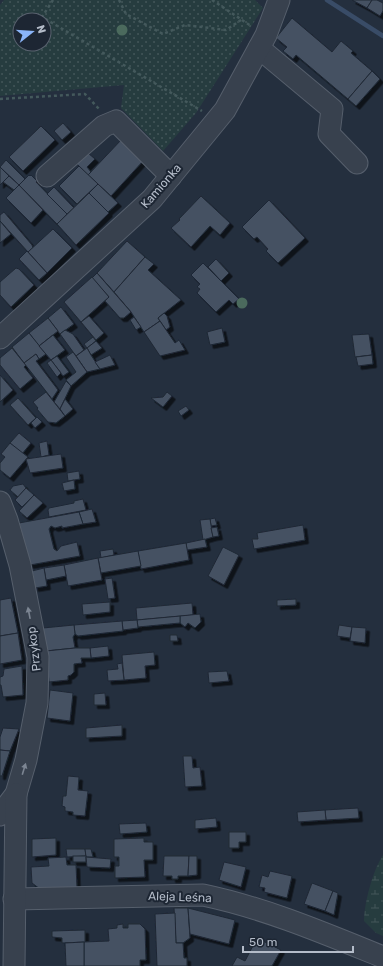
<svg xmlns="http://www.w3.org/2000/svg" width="383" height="966" viewBox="0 0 383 966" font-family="Rubik,sans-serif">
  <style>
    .wetland { fill: url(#wetland-marsh) }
    .park { fill: url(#park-dots); fill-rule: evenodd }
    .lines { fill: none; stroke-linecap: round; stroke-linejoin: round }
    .stream { stroke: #394c67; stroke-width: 4.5 }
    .building { fill: #455162; stroke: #1f2835; filter: url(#shadow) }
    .minor-casing { stroke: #565f6c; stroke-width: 23 }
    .path { stroke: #44595c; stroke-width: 2.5; stroke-dasharray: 3 3; stroke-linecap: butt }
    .minor { stroke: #38414e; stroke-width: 21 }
    .tree { fill: #4b6a5d }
    .oneway { fill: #7c8592 }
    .labels { text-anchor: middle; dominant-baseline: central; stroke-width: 4; stroke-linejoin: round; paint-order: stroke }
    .street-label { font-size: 12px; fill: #b4bcc9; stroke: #1d2633 }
  </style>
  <defs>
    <pattern id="wetland-marsh" width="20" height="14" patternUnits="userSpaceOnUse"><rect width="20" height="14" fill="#263c3f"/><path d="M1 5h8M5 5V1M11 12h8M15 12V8" fill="none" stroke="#435659"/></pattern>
    <pattern id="park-dots" width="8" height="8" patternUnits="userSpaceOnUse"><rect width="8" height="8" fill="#263c3f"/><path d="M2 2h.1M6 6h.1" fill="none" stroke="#435659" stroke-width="1.8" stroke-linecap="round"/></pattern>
    <filter id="shadow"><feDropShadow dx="3.5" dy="3.5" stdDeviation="0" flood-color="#0009"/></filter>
  </defs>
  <rect width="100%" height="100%" fill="#242f3e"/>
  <!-- wetland -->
  <path class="wetland" d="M383,855V936L376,933L364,921C364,903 373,870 383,855Z"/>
  <!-- park -->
  <path class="park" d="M4,0H255L263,8L196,113L163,151L121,108L124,85L0,96V5ZM20,20H44V44H20Z"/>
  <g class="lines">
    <!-- stream -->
    <polyline class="stream" points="327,0 383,36"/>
  </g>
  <!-- building -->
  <g class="building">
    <polygon points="352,0 372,0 367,8"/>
    <polygon points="372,0 377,0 383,3 383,11 380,16 367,8"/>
    <polygon points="292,18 332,52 341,41 353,51 351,53 372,71 348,99 296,55 293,59 283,51 287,47 276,38"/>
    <polygon points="372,71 380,79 356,106 348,99"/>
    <polygon points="63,123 71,132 62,140 54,131"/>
    <polygon points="41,126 55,140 23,171 9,157"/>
    <polygon points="122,139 144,160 111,196 88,175"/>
    <polygon points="88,153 95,159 87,167 91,172 88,175 77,164"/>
    <polygon points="6,160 25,179 19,185 0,167"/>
    <polygon points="79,166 98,184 77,204 59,186"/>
    <polygon points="0,167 9,176 0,185"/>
    <polygon points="29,175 30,176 31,175 37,181 36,182 67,214 57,224 19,185"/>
    <polygon points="9,176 19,185 14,190 3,182"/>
    <polygon points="98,184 118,203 108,212 89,193"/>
    <polygon points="19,185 43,210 31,223 6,198"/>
    <polygon points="54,187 74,208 67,214 47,194"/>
    <polygon points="89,193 109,213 76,245 57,224"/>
    <polygon points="201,196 230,223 220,235 210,226 191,247 171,228 180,220 179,219"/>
    <polygon points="269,200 305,238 278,263 266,251 268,249 257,237 254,239 242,227"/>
    <polygon points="4,212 32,245 33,248 28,252 0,221 0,215"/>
    <polygon points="0,221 11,234 0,243"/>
    <polygon points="53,229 72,248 47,273 28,252"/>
    <polygon points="127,241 145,257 114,292 97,273"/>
    <polygon points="27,251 47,273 39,280 19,259"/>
    <polygon points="145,257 154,264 148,270 181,300 158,318 160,321 144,332 131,312 114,292"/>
    <polygon points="216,259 229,273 221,281 208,267"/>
    <polygon points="203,263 239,299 233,304 229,300 216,312 197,293 200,289 197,287 200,284 191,275"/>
    <polygon points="16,268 19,269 34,285 11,307 0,295 0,282"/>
    <polygon points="97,273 131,312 124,318 120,318 105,301 109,297 92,278"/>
    <polygon points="92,277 109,297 81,322 64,302"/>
    <polygon points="61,307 74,324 60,334 48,318"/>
    <polygon points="164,313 167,316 170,327 166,330 158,318"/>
    <polygon points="89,316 104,333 96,340 81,322"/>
    <polygon points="134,317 141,327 136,330 130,320"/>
    <polygon points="48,318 58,331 39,346 29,333"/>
    <polygon points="160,321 175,343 179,340 185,350 160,356 144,332"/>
    <polygon points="222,328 225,342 210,345 207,332"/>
    <polygon points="65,330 73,334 84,350 76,356 60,334"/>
    <polygon points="29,333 46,354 39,359 36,354 24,363 12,347"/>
    <polygon points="369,334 372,355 355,357 352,335"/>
    <polygon points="53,335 65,350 51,360 39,346"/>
    <polygon points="93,337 96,341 87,348 84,344"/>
    <polygon points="96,341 102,348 91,355 87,348"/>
    <polygon points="12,348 24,363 26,365 24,367 33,378 20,389 0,365 0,358"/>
    <polygon points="87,348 91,355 100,369 87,372 76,356"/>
    <polygon points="73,352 87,372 71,386 66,380 76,372 66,357"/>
    <polygon points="36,354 39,359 36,361 58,390 52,399 24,363"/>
    <polygon points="110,355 115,365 100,369 95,362"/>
    <polygon points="372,355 373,364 358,366 356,357"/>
    <polygon points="57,356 69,372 63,376 51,360"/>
    <polygon points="51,360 61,373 57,377 47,363"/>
    <polygon points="0,375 13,390 0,402"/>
    <polygon points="66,381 71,386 60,409 54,402"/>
    <polygon points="46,392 65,416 56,423 48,422 37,409 38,408 33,402"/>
    <polygon points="167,392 172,396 163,407 151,398 163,397"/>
    <polygon points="18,398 36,418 28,425 10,405"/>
    <polygon points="65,399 73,409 65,416 60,409"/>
    <polygon points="186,406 189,410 181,416 178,411"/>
    <polygon points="37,417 42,422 35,428 31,423"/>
    <polygon points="19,433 31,443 22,454 10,443"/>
    <polygon points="47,441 49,455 41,457 39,443"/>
    <polygon points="10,443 28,457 10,478 0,470 0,463 5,457 1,454"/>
    <polygon points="61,454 63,468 30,473 26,459"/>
    <polygon points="79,471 80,479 68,481 67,473"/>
    <polygon points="74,480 75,489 64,491 62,483"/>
    <polygon points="23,484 26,488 18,497 10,490 13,486"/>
    <polygon points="26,488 34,495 22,507 15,500"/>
    <polygon points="34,495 43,503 27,518 19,511"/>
    <polygon points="83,499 86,510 49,517 48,510 49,508 74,503 74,501"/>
    <polygon points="92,509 96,522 83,524 79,512"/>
    <polygon points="79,512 83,524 62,528 62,526 55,528 51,526 49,529 54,549 57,551 61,546 77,542 80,556 30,565 19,523"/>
    <polygon points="215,518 217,525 211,526 210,519"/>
    <polygon points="210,519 213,537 203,540 200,520"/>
    <polygon points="303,525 305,540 254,549 252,539 258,539 257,533"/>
    <polygon points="217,527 219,536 213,537 211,528"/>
    <polygon points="205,539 207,547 187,550 186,543"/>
    <polygon points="186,543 189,560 141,569 138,551"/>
    <polygon points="223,547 239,555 224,585 208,576"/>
    <polygon points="113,549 114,555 101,558 100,551"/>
    <polygon points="138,551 141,566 101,573 98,558"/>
    <polygon points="98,558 102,580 68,586 64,565"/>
    <polygon points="64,565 66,576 46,580 44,568"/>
    <polygon points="44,568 47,586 35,588 32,571"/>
    <polygon points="112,578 115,598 108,599 105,579"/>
    <polygon points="11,598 18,633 0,636 0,600"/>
    <polygon points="296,599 296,605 277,606 277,600"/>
    <polygon points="110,602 110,612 83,615 82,604"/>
    <polygon points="192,603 193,615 137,620 136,608"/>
    <polygon points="200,614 201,622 195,628 188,623 185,627 180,623 180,616"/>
    <polygon points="180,616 180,623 138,627 137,620"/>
    <polygon points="137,620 138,628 123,630 122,621"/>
    <polygon points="122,621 123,631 78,636 75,634 74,625"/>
    <polygon points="74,625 75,634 73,637 75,648 46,651 43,628"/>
    <polygon points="339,625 352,627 350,638 337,636"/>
    <polygon points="352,627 366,628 365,643 350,641"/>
    <polygon points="18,633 22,660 0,664 0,636"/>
    <polygon points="170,635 177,635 178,641 170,641"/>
    <polygon points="108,646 109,656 91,658 90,648"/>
    <polygon points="75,648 90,648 91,658 81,658 82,663 74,664 74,672 71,675 68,676 68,680 49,682 46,651"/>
    <polygon points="154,652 155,665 145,666 146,678 124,680 122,655"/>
    <polygon points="122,663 124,680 108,681 107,670 118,669 117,664"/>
    <polygon points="22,666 23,695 3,697 1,685 0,685 0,677 3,676 4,669"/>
    <polygon points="227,671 229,681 209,683 208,672"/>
    <polygon points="50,690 73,693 70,721 47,718"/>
    <polygon points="105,693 106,705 94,705 94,694"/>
    <polygon points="122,725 122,736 86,738 86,728"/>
    <polygon points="3,728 19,729 10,751 0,750 0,737"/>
    <polygon points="0,750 10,751 2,776 0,776"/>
    <polygon points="183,756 192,756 193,768 200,767 202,786 185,787"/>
    <polygon points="68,776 79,777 78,790 88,791 85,816 73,815 73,812 65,811 65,807 62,806 63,796 66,796"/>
    <polygon points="358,808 359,818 326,820 325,810"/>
    <polygon points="325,810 326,820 298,822 297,812"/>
    <polygon points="216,818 217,827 195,829 195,820"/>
    <polygon points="146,823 147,832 120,834 119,824"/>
    <polygon points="229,832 246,832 246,842 239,842 239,848 229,848"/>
    <polygon points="56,838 56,855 32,857 32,839"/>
    <polygon points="144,838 144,842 153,842 153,860 144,860 145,877 115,878 115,866 119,866 119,857 114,857 114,839"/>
    <polygon points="66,849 85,849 86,856 67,857"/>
    <polygon points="85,849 91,849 93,857 86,857"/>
    <rect x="73" y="856" width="13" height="6"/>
    <polygon points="164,856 189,856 188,876 178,876 178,879 172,879 172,876 163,876"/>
    <polygon points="189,856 197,856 197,875 188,876"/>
    <polygon points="66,857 67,865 76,865 77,888 40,889 32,883 31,867 49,866 48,858"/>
    <polygon points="86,857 111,859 110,868 87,867"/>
    <polygon points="224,862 246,867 241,887 219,880"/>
    <polygon points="270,871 292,876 287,898 264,892 265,888 259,887 262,875 268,877"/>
    <polygon points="312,883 333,891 325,911 304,904"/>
    <polygon points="333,891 338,893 334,915 325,911"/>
    <polygon points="174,908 188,908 190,938 183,943 176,943"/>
    <polygon points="188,908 235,920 229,944 190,934"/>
    <polygon points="175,913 176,943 183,943 184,958 187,958 187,966 157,966 155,914"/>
    <polygon points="123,924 123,928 128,928 128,924 140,924 145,929 146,960 140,960 140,966 84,966 84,942 109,941 108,929 117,928 117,925"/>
    <polygon points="85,930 85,942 62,943 62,938 52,937 52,931"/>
    <polygon points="257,938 281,950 272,966 232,966 237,957 245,961"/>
    <polygon points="84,942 84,966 66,966 65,943"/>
  </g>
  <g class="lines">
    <!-- minor casing -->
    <g class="minor-casing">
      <g id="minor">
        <polyline points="259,48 332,109 329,134 357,163"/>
        <polyline points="47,176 104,126 116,121 171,176"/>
        <polyline points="0,338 152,199 225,110 266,35 279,0"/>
        <polyline points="0,502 7,520 20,565 38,657 37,703 26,760 16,794 0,815"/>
        <path d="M14,899L203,895C265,908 324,933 383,957"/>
        <polyline points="14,966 16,794"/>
      </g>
    </g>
    <!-- path -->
    <g class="path">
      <polyline points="53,0 42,17 202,111"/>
      <polyline points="119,0 126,14 163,34 185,25 226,30 241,20"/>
      <polyline points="212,0 251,26"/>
      <polyline points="0,99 85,94 100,110"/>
    </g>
    <!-- minor -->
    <use href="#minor" class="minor"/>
  </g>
  <!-- trees -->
  <g class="tree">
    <circle cx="122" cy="30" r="5.5"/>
    <circle cx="242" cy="303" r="5.5"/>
  </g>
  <!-- one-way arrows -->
  <defs><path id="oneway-solid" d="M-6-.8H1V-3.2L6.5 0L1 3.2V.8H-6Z"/></defs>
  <g class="oneway">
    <use href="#oneway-solid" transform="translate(29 613) rotate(-101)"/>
    <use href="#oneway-solid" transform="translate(24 769) rotate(-73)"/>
  </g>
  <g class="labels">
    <!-- street labels -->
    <g class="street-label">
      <text transform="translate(161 186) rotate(-49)">Kamionka</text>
      <text transform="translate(34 649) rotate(-97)">Przykop</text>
      <text transform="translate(180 897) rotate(2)">Aleja Leśna</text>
    </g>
  </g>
  <!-- north arrow -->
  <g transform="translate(32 32) rotate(73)"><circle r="19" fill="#1d2633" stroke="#59626f"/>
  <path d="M0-3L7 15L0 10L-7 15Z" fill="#8ab4f8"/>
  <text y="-6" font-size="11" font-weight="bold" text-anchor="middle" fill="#b4bcc9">N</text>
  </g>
  <!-- scale -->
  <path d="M243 946v6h110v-6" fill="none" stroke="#b4bcc9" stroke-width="2"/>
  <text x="249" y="946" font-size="12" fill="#b4bcc9" stroke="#1d2633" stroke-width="3" paint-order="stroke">50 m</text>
</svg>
